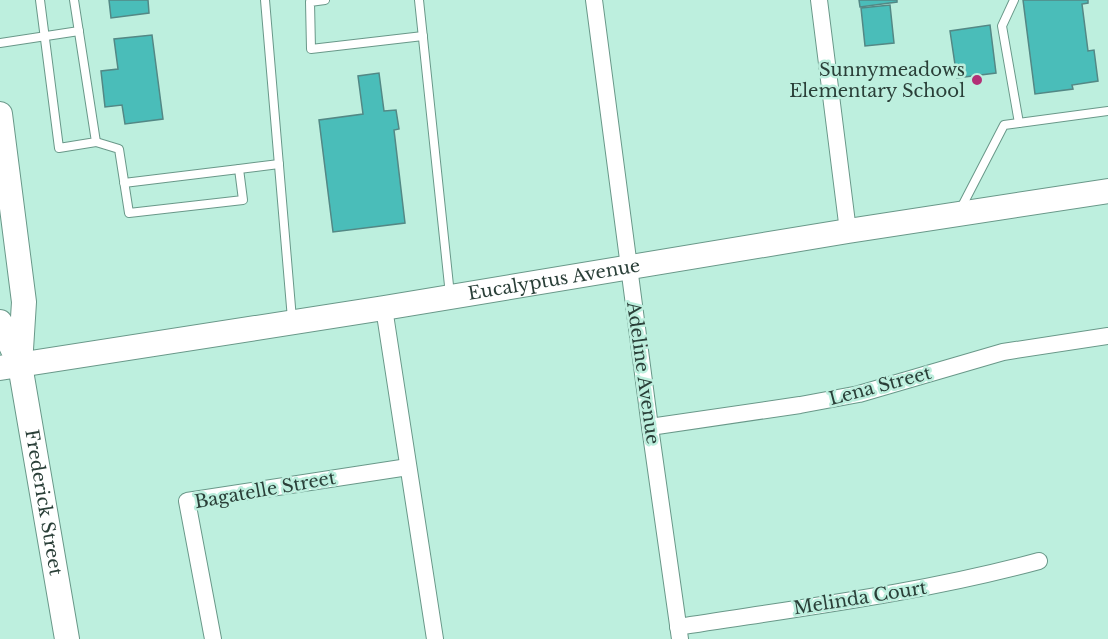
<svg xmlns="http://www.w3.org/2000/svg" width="1108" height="639" viewBox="0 0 1108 639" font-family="'Libre Baskerville',serif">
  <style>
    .building { fill: #4abdb9; stroke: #538885; stroke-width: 1.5 }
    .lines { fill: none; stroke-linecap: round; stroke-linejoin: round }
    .lane-casing { stroke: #699889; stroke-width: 10 }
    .street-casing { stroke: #699889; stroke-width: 18 }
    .secondary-casing { stroke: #699889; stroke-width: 26 }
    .lane { stroke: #fff; stroke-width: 8 }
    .street { stroke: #fff; stroke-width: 16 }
    .secondary { stroke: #fff; stroke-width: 24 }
    .poi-dot { fill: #b32f76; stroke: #bdefde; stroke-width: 2 }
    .labels { text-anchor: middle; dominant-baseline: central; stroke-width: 5; stroke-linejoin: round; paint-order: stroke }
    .poi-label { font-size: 18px; fill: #2a3f38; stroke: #bdefde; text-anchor: end }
    .street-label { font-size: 18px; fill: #2a3f38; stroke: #bdefde }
  </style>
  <rect width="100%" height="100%" fill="#bdefde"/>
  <!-- building -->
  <g class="building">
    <polygon points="109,0 148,0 149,13 111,18"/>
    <polygon points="859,0 897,0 897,2 860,7"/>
    <polygon points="1023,0 1088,0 1088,3 1082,4 1088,51 1094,50 1098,81 1072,85 1073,89 1035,94"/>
    <polygon points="890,5 894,43 865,46 861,8"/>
    <polygon points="990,25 996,73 957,78 950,31"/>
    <polygon points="152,35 163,119 125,124 122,105 105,107 101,71 118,69 114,39"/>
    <polygon points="379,73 384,111 396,110 399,129 394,130 405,223 333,232 319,120 363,114 358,76"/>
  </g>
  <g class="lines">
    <!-- lane casing -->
    <g class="lane-casing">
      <g id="lane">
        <polyline points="40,0 59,148 96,142 74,0"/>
        <polyline points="265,0 292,319"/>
        <polyline points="325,0 310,2 311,49 423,36"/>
        <polyline points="419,0 450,295"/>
        <polyline points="1014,0 1002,26 1019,123"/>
        <polyline points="0,43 79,31"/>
        <polyline points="96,142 119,149 129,213 243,200 239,169 124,183"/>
        <polyline points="239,169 279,164"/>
        <polyline points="960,210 1004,125 1108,111"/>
      </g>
    </g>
    <!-- street casing -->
    <g class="street-casing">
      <g id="street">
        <polyline points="594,0 650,427 680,639"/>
        <polyline points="819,0 848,231"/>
        <polyline points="384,308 435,639"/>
        <polyline points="650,427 800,405 859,394 1003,352 1108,336"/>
        <path d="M678,627C799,608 921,593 1039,561"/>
        <polyline points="213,639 187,501 408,467"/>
      </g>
    </g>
    <!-- secondary casing -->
    <g class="secondary-casing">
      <g id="secondary">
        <path id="s1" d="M0,114L24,302L20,365L67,639"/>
        <polyline points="0,322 19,363"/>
        <path id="s2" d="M0,368L384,308L848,231L1108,191"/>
      </g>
    </g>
    <!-- lane -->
    <use href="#lane" class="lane"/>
    <!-- street -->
    <use href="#street" class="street"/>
    <!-- secondary -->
    <use href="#secondary" class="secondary"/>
  </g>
  <!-- markers -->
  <circle class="poi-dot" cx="977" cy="80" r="6"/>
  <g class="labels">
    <!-- poi labels -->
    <g class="poi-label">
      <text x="965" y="70">Sunnymeadows<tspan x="965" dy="21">Elementary School</tspan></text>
    </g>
    <!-- street labels -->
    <g class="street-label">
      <text stroke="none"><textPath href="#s2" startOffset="561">Eucalyptus Avenue</textPath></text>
      <text transform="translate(643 373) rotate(82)">Adeline Avenue</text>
      <text transform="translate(880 386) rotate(-15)">Lena Street</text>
      <text transform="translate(265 490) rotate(-10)">Bagatelle Street</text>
      <text stroke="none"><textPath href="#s1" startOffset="392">Frederick Street</textPath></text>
      <text transform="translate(860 598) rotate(-9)">Melinda Court</text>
    </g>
  </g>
</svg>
